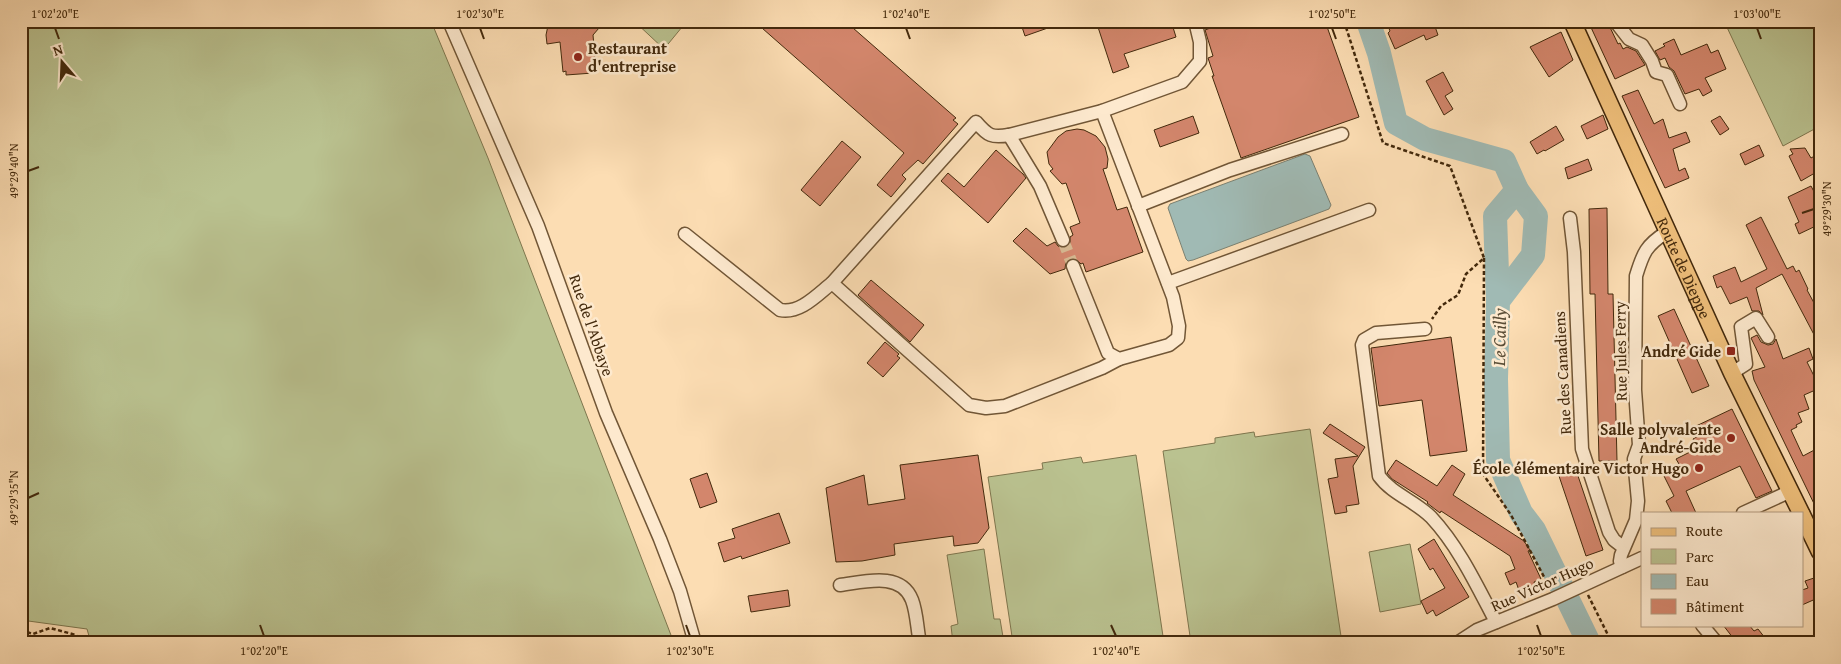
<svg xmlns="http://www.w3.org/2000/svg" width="1841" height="664" viewBox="0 0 1841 664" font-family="'Gentium Book Plus',serif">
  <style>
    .green { fill: #bac290; stroke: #7e764e }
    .water { fill: #a0bab4; stroke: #7b8071 }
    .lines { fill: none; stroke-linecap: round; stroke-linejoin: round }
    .river { stroke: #a0bab4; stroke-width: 24 }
    .building { fill: #d3866c; stroke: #43290c }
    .minor-tunnel { stroke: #d7b992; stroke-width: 12; stroke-dasharray: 12 6; stroke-linecap: butt }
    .minor-casing { stroke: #715636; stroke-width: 15 }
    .major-casing { stroke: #43290c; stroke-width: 19 }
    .path { stroke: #43290c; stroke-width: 2.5; stroke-dasharray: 4 2.5; stroke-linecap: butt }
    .minor { stroke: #fde9ce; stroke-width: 12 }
    .major { stroke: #eebe7a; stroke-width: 16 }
    .ticks { fill: none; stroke: #43290c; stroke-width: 2 }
    .poi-dot { fill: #8f2418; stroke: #fde9ce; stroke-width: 2 }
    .labels { text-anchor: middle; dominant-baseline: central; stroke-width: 5; stroke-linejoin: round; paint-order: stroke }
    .poi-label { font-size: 16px; font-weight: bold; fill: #43290c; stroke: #fde9ce; text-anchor: end }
    .street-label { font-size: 16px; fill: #43290c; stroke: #fde9ce }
    .water-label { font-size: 18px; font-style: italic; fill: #5a4d36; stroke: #fde9ce }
    .neatline { fill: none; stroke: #43290c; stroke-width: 2 }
    .ticks-label { font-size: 12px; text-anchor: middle; fill: #43290c }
  </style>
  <rect width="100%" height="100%" fill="#fcddb3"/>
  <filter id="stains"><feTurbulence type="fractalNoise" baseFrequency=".004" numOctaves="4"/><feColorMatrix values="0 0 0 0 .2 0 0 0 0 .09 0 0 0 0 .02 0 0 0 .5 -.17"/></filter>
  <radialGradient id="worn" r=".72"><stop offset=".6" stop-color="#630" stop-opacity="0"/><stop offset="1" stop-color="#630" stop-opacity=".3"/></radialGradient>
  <!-- green -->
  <g class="green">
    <polygon points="21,21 431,21 488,158 674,643 91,643 87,629 21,620"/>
    <polygon points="634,21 687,21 664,49"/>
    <polygon points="1724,21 1813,21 1820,36 1820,126 1783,146"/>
    <polygon points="1310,429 1342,643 1191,643 1163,451 1215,443 1215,438 1254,432 1255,437"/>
    <polygon points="1136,455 1164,643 1013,643 988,477 1043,469 1042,463 1081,457 1083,463"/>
    <polygon points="1410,544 1421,604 1380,612 1369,552"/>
    <polygon points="984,549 994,619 1000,619 1004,643 953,643 951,626 958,624 947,555"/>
  </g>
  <!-- water -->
  <polygon class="water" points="1305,154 1310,156 1331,205 1329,209 1193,260 1188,261 1186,259 1168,208 1170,204"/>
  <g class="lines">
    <!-- river -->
    <g class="river">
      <polyline points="1368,21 1379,53 1396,123 1425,139 1504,161 1517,190 1536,216 1533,255 1498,301 1496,379 1498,460 1521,513 1534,530 1589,643"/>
      <polyline points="1498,301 1495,216 1517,190"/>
    </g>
  </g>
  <!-- building -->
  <g class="building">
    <polygon points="549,21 605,21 593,35 596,69 593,70 593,73 566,75 566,71 563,72 560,42 547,44 546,35"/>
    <polygon points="754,21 845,21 956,118 953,120 958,124 923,164 918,160 902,175 906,179 891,197 877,185 904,153"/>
    <polygon points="1020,21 1061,21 1062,23 1025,36"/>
    <polygon points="1096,21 1171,21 1176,37 1124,54 1129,67 1113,73"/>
    <polygon points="1229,21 1325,21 1359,117 1241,158 1212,76 1214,76 1208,58 1213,56 1205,30"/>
    <polygon points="1386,21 1433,21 1438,35 1426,40 1424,35 1395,49 1388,33 1390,31"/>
    <polygon points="1588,21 1607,21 1618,44 1620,43 1623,49 1627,47 1636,51 1645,65 1615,79"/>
    <polygon points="1561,32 1573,60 1549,77 1530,47"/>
    <polygon points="1674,39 1681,55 1707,44 1711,53 1718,50 1726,69 1705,78 1712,91 1703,96 1699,89 1685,94 1674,71 1669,67 1665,58 1660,60 1655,51 1665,46 1663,44"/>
    <polygon points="1443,72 1453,91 1445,96 1453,109 1444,115 1426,81"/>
    <polygon points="1638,90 1654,124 1663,119 1669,138 1686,132 1690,142 1673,149 1679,171 1685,168 1689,178 1665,188 1622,96"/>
    <polygon points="1603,115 1608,129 1587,139 1581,126"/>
    <polygon points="1193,116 1199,133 1160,147 1154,130"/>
    <polygon points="1720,116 1729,129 1720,135 1711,121"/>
    <polygon points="1556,126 1564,140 1545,151 1544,150 1537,154 1530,142"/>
    <polygon points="1077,129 1084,130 1096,136 1105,147 1108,159 1107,168 1103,169 1117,210 1127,207 1143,252 1086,272 1083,263 1081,264 1075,258 1070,258 1066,261 1065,269 1050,274 1013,241 1026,228 1047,246 1055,242 1058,246 1063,248 1070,244 1070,237 1073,235 1070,227 1080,223 1066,183 1062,184 1050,171 1053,169 1049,164 1047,152 1058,137 1066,131"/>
    <polygon points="842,141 861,157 820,206 801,190"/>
    <polygon points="1759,145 1764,156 1745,165 1740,154"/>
    <polygon points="1805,148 1811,158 1820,153 1820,170 1801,181 1789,156 1793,154 1790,149"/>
    <polygon points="996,150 1023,174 1026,178 988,223 941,181 948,173 964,187"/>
    <polygon points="1588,159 1592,170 1568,179 1565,168"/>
    <polygon points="1811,186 1820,203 1820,224 1799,234 1795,224 1799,222 1788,197"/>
    <polygon points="1607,208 1608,294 1613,294 1617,461 1599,461 1595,294 1590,294 1589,209"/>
    <polygon points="1761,217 1787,269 1793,266 1796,272 1799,270 1808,289 1807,290 1820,314 1820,346 1782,274 1756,288 1763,315 1759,311 1752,311 1747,297 1730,304 1721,286 1717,288 1713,276 1735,267 1741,282 1767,269 1746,225"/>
    <polygon points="871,280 924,325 910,342 858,295"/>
    <polygon points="1674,309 1709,386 1692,393 1658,316"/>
    <polygon points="1757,335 1761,342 1768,345 1773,344 1776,339 1783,359 1809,348 1813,359 1807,362 1820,388 1804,395 1809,409 1798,413 1802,422 1796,425 1797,427 1791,430 1803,456 1820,447 1820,516 1754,380 1752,371 1765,367 1751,338"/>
    <polygon points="1451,337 1467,451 1430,456 1422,400 1379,406 1371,348"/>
    <polygon points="885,342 899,354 897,356 900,358 883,377 867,363"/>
    <polygon points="1732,409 1772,491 1756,498 1740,466 1686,491 1696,513 1672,513 1666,501 1674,496 1662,472 1679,464 1676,459 1698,448 1693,439 1698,436 1694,427"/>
    <polygon points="1330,424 1365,447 1353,466 1359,504 1346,506 1347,512 1335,514 1328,479 1338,477 1335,459 1358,456 1323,433"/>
    <polygon points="978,455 989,528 978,543 954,546 953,536 894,544 895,555 862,561 836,562 826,488 864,475 868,505 905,499 900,465"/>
    <polygon points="1396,460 1437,486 1452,465 1465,474 1453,495 1524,541 1530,550 1528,551 1541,579 1534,582 1535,586 1520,593 1516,582 1510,585 1505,573 1515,569 1510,556 1441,511 1440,513 1427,503 1428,502 1392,479 1387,473"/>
    <polygon points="1576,470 1603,550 1586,556 1559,476"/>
    <polygon points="707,473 717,502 700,508 690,479"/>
    <polygon points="779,513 790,543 742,559 741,556 724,562 718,543 735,538 732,529"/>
    <polygon points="1434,539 1469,597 1436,616 1433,610 1427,614 1421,601 1445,588 1433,568 1430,570 1418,549"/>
    <polygon points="1814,578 1820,588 1820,597 1802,605 1802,590 1808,588 1805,581"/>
    <polygon points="788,590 790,606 751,612 748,596"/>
    <polygon points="1723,625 1749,625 1754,631 1758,629 1769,643 1737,643"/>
  </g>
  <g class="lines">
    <!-- minor-tunnel -->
    <polyline class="minor-tunnel" points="1063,240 1073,266"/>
    <!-- minor casing -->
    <g class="minor-casing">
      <g id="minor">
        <polyline points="449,21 538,226 606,413 660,539 680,591 695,643"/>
        <polyline points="1615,21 1629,39 1642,45 1652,61 1656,72 1667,75 1680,104"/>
        <polyline points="1009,135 1040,186 1063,240"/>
        <polyline points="1138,206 1230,170 1342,134"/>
        <polyline points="1570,218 1574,252 1582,449 1609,532 1614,540 1623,547"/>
        <path d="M685,234L780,310C800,314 817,295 832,283L976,122C988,136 992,138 1009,135L1102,111L1182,82L1200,61V42L1195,21"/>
        <polyline points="1073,266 1108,353 1119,359 1169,345 1178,338 1179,326 1173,297 1102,111"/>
        <polyline points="832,283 969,405 986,408 1005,406 1102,368 1119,359"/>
        <polyline points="1168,283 1369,210"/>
        <path d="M1425,329L1376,333L1364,340L1362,345L1379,476C1392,494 1415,501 1431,517C1459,547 1477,586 1496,622"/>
        <polyline points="1732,373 1746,364 1741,327 1756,318 1768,337"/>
        <polyline points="1743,513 1791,491"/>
        <path d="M1622,567L1620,561L1621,555L1636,520L1638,501L1634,459L1639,445L1635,390L1636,276C1643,253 1646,245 1667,232"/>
        <path d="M840,585C864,582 901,571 912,600C917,613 917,629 920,643"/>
        <polyline points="1702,625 1717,643"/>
        <polyline points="1457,643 1477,630 1553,599 1642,558"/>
      </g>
    </g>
    <!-- major casing -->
    <g class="major-casing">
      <g id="major">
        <path id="s1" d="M1572,21L1732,373L1801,513"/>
        <polyline points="1802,515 1820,552"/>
      </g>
    </g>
    <!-- path -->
    <g class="path">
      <polyline points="1344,21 1383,143 1450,166 1484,258 1466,274 1458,295 1441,306 1432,319"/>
      <polyline points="1484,258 1483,474 1511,515 1550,588"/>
      <polyline points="1588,595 1612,643"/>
      <polyline points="21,630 33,634 50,628 76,635 83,643"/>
    </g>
    <!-- minor -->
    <use href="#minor" class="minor"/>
    <!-- major -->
    <use href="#major" class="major"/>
  </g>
  <!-- ticks -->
  <path class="ticks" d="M55,28L59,39M480,28L484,39M906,28L910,39M1332,28L1336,39M1757,28L1761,39M28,171L39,167M1802,213L1814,209M28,498L39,493M260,625L264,636M686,625L690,636M1111,625L1116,636M1537,625L1541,636"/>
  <!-- markers -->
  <g class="poi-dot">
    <circle cx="578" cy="57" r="5"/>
    <rect x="1726" y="346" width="10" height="10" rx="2.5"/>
    <circle cx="1731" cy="438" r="5"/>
    <circle cx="1699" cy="468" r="5"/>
  </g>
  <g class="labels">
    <!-- poi labels -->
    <g class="poi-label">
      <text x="588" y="48" text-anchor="start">Restaurant<tspan x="588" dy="18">d'entreprise</tspan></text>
      <text x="1721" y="351">André Gide</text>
      <text x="1721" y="429">Salle polyvalente<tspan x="1721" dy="18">André-Gide</tspan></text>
      <text x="1689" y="468">École élémentaire Victor Hugo</text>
    </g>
    <!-- street labels -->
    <g class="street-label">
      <text stroke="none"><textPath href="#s1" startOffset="271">Route de Dieppe</textPath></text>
      <text transform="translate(592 325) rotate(71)">Rue de l'Abbaye</text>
      <text transform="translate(1620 351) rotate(-91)">Rue Jules Ferry</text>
      <text transform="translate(1562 373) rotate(-93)">Rue des Canadiens</text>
      <text transform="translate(1542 584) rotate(-24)">Rue Victor Hugo</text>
    </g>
    <!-- water labels -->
    <g class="water-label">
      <text transform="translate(1499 337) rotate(-89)">Le Cailly</text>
    </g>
  </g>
  <!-- margin -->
  <rect width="1841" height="664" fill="none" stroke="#fcddb3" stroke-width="55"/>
  <!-- legend -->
  <rect x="1641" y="512" width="162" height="115" fill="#fde9ce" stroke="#b39c80"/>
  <rect x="1651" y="528" width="25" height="8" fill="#eebe7a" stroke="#b39c80"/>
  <text x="1686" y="536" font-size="15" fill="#43290c">Route</text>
  <rect x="1651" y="549" width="25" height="15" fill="#bac290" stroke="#b39c80"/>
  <text x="1686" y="562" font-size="15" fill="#43290c">Parc</text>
  <rect x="1651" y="574" width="25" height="15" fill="#a0bab4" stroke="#b39c80"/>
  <text x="1686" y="586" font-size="15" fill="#43290c">Eau</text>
  <rect x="1651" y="599" width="25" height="15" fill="#d3866c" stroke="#b39c80"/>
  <text x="1686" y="612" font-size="15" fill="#43290c">Bâtiment</text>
  <!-- north arrow -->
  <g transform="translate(62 62) rotate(341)" stroke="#fde9ce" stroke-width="4" paint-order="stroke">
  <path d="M0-4L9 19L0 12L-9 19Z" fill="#43290c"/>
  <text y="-8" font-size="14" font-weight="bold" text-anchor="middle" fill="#43290c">N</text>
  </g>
  <rect x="28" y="28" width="1786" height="608" class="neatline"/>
  <g class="ticks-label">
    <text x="55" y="18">1°02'20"E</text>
    <text x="480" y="18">1°02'30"E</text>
    <text x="906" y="18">1°02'40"E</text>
    <text x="1332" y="18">1°02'50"E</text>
    <text x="1757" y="18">1°03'00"E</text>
    <text transform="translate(14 171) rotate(-90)" y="4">49°29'40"N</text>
    <text transform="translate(1827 209) rotate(-90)" y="4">49°29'30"N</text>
    <text transform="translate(14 498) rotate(-90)" y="4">49°29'35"N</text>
    <text x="264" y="655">1°02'20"E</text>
    <text x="690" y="655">1°02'30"E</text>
    <text x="1116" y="655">1°02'40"E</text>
    <text x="1541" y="655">1°02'50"E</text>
  </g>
  <rect width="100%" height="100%" filter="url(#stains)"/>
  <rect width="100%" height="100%" fill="url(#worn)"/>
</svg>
